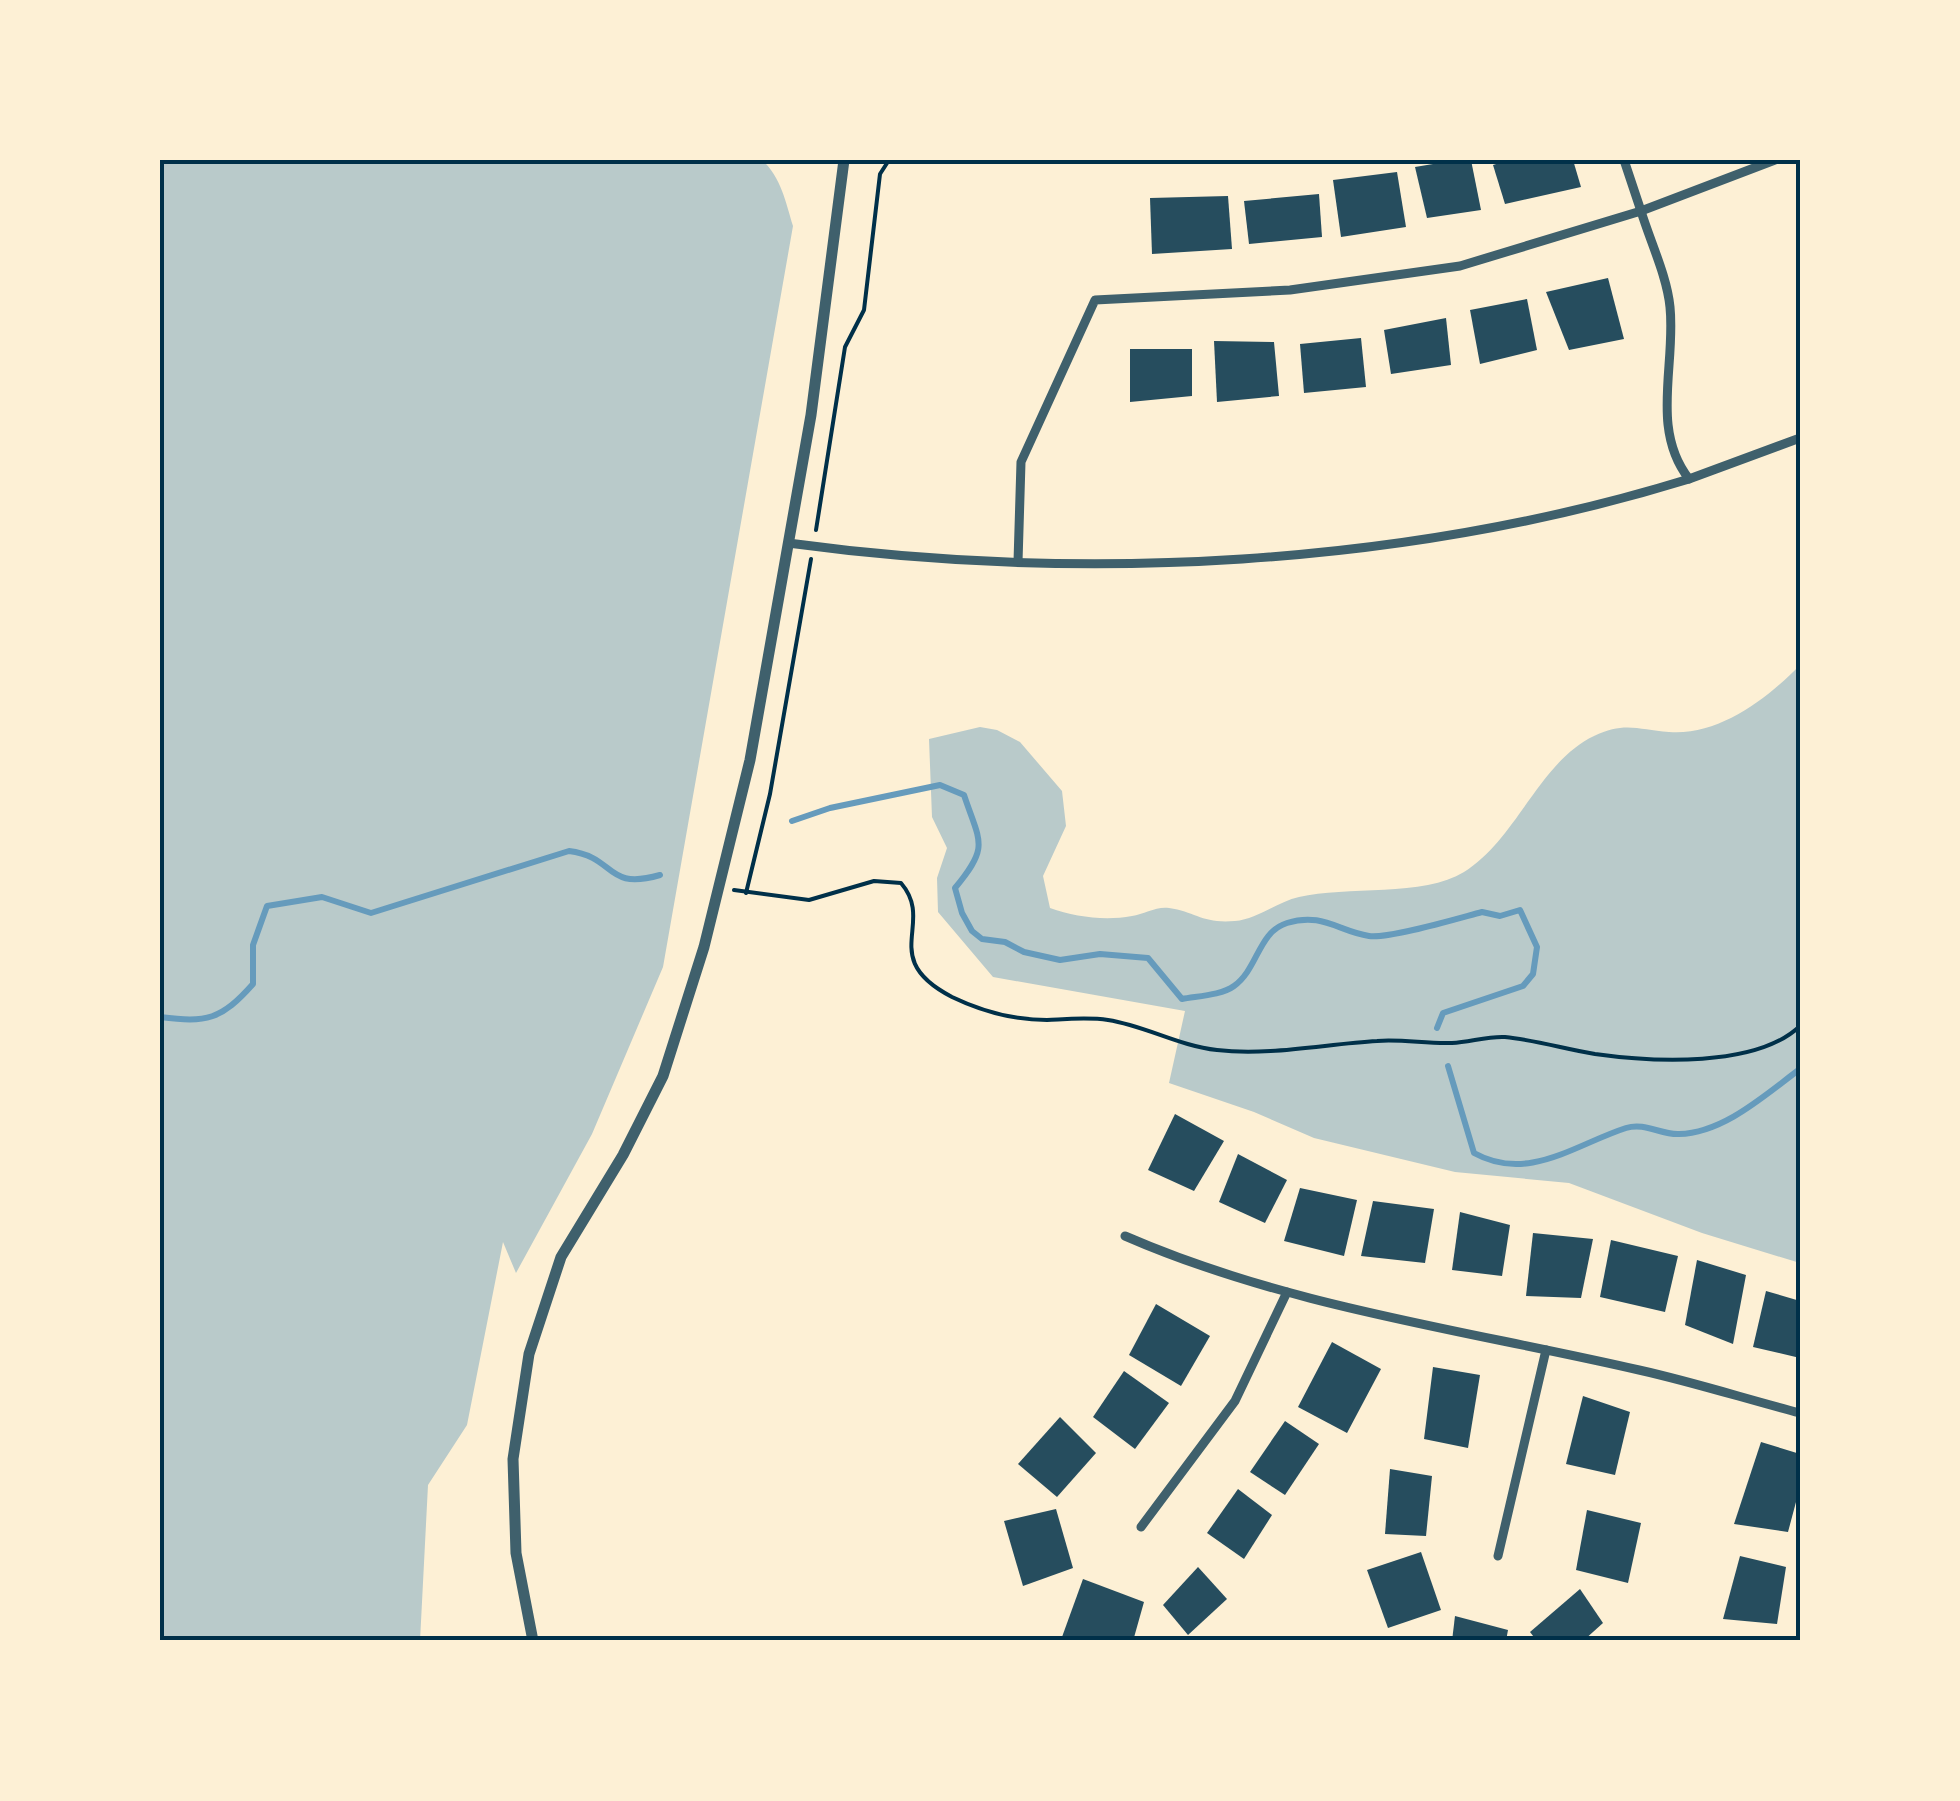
<svg xmlns="http://www.w3.org/2000/svg" width="1960" height="1801" viewBox="0 0 1960 1801" font-family="Overpass,sans-serif">
  <style>
    .green { fill: #b9caca }
    .lines { fill: none; stroke-linecap: round; stroke-linejoin: round }
    .stream { stroke: #669bbc; stroke-width: 6 }
    .building { fill: #264d5e }
    .path { stroke: #003049; stroke-width: 4 }
    .minor { stroke: #3f606c; stroke-width: 9 }
    .tertiary { stroke: #3f606c; stroke-width: 11 }
    .neatline { fill: none; stroke: #003049; stroke-width: 4 }
  </style>
  <rect width="100%" height="100%" fill="#fdf0d5"/>
  <!-- green -->
  <g class="green">
    <path d="M160,160H762C781,177 786,203 793,226L663,967L592,1134L516,1273L503,1242L467,1425L428,1485L420,1641H160Z"/>
    <path d="M1800,665V1263L1702,1233L1569,1183L1455,1172L1314,1138L1254,1112L1169,1083L1185,1011L993,977L938,912L937,878L947,848L932,817L929,739L980,727L997,730L1020,742L1062,791L1066,826L1043,876L1050,908C1075,917 1105,921 1132,916C1144,914 1157,906 1169,908C1196,912 1203,924 1235,921C1257,919 1277,902 1299,897C1346,886 1424,897 1464,872C1517,839 1539,762 1594,736C1625,721 1639,730 1669,732C1719,736 1767,699 1800,665Z"/>
  </g>
  <g class="lines">
    <!-- stream -->
    <g class="stream">
      <path d="M792,821L830,808L940,785L964,795C980,843 990,846 955,888L962,913L972,931L982,939L1005,942L1024,952L1060,960L1100,954L1148,958L1182,999C1198,996 1222,995 1234,986C1258,969 1258,932 1287,923C1322,912 1338,931 1369,936C1389,939 1459,918 1482,912L1500,916L1520,910L1537,947L1533,974L1523,986L1443,1013L1437,1028"/>
      <path d="M160,1017C207,1023 221,1020 253,984V945L267,906L322,897L371,913L569,851C617,857 604,891 660,875"/>
      <path d="M1448,1066L1474,1153C1528,1183 1576,1144 1626,1128C1645,1122 1661,1135 1679,1134C1724,1133 1766,1094 1800,1069"/>
    </g>
  </g>
  <!-- building -->
  <g class="building">
    <polygon points="1457,160 1471,160 1481,210 1427,218 1415,167"/>
    <polygon points="1509,160 1573,160 1581,187 1505,204 1493,165"/>
    <polygon points="1397,172 1406,227 1341,237 1333,180"/>
    <polygon points="1319,194 1322,237 1249,244 1244,201"/>
    <polygon points="1228,196 1232,249 1152,254 1150,198"/>
    <polygon points="1608,278 1624,339 1569,350 1546,292"/>
    <polygon points="1527,299 1537,350 1480,364 1470,310"/>
    <polygon points="1446,318 1451,365 1391,374 1384,330"/>
    <polygon points="1361,338 1366,387 1304,393 1300,344"/>
    <polygon points="1214,341 1274,342 1279,396 1217,402"/>
    <polygon points="1130,349 1192,349 1192,396 1130,402"/>
    <polygon points="1175,1114 1224,1141 1194,1191 1148,1170"/>
    <polygon points="1238,1154 1287,1180 1265,1223 1219,1202"/>
    <polygon points="1300,1188 1357,1200 1344,1256 1284,1241"/>
    <polygon points="1373,1201 1434,1209 1425,1263 1361,1256"/>
    <polygon points="1460,1212 1510,1225 1502,1276 1452,1270"/>
    <polygon points="1533,1233 1593,1239 1581,1298 1526,1296"/>
    <polygon points="1611,1240 1678,1256 1665,1312 1600,1297"/>
    <polygon points="1697,1260 1746,1275 1733,1344 1685,1325"/>
    <polygon points="1766,1291 1800,1301 1800,1358 1753,1347"/>
    <polygon points="1156,1304 1210,1336 1181,1386 1129,1355"/>
    <polygon points="1332,1342 1381,1369 1347,1433 1298,1407"/>
    <polygon points="1433,1367 1480,1375 1468,1448 1424,1439"/>
    <polygon points="1124,1371 1169,1403 1135,1449 1093,1417"/>
    <polygon points="1583,1396 1630,1412 1615,1475 1566,1464"/>
    <polygon points="1060,1417 1096,1453 1057,1497 1018,1464"/>
    <polygon points="1285,1421 1319,1444 1285,1495 1250,1472"/>
    <polygon points="1761,1442 1800,1454 1800,1487 1788,1532 1734,1524"/>
    <polygon points="1390,1469 1432,1476 1426,1536 1385,1534"/>
    <polygon points="1238,1489 1272,1515 1244,1559 1207,1533"/>
    <polygon points="1056,1509 1073,1568 1023,1586 1004,1521"/>
    <polygon points="1587,1510 1641,1523 1628,1583 1576,1570"/>
    <polygon points="1421,1552 1441,1610 1388,1628 1367,1570"/>
    <polygon points="1740,1556 1786,1567 1777,1624 1723,1619"/>
    <polygon points="1198,1567 1227,1599 1188,1635 1163,1605"/>
    <polygon points="1083,1579 1144,1602 1133,1641 1075,1641 1062,1637"/>
    <polygon points="1580,1589 1603,1623 1583,1641 1537,1641 1530,1632"/>
    <polygon points="1455,1616 1508,1630 1506,1641 1452,1641"/>
  </g>
  <g class="lines">
    <!-- path -->
    <g class="path">
      <polyline points="816,530 845,347 864,310 880,174 889,160"/>
      <path d="M734,890L809,900L874,881L901,883C936,924 877,958 952,997C981,1011 1015,1020 1047,1020C1068,1019 1088,1017 1108,1020C1146,1026 1179,1046 1217,1050C1269,1056 1325,1044 1377,1041C1402,1039 1427,1044 1452,1043C1470,1042 1488,1036 1505,1037C1535,1040 1565,1049 1595,1054C1652,1062 1756,1068 1800,1026"/>
      <polyline points="746,893 770,794 811,559"/>
    </g>
    <!-- minor -->
    <g class="minor">
      <polyline points="1624,160 1641,211 1775,160"/>
      <path d="M788,543C1083,583 1404,567 1689,479"/>
      <path d="M1018,562L1021,462L1095,300L1290,290L1460,266L1641,211C1650,241 1667,276 1670,307C1676,365 1650,429 1689,479L1800,438"/>
      <path d="M1125,1236C1288,1307 1466,1330 1639,1370C1693,1382 1746,1399 1800,1413"/>
      <polyline points="1141,1527 1235,1401 1287,1292"/>
      <polyline points="1498,1556 1546,1350"/>
    </g>
    <!-- tertiary -->
    <polyline class="tertiary" points="533,1641 516,1553 513,1459 529,1354 561,1257 623,1155 663,1076 704,947 750,760 811,415 844,160"/>
  </g>
  <!-- border -->
  <rect width="1960" height="1801" fill="none" stroke="#fdf0d5" stroke-width="325"/>
  <rect x="162" y="162" width="1636" height="1476" class="neatline"/>
</svg>
